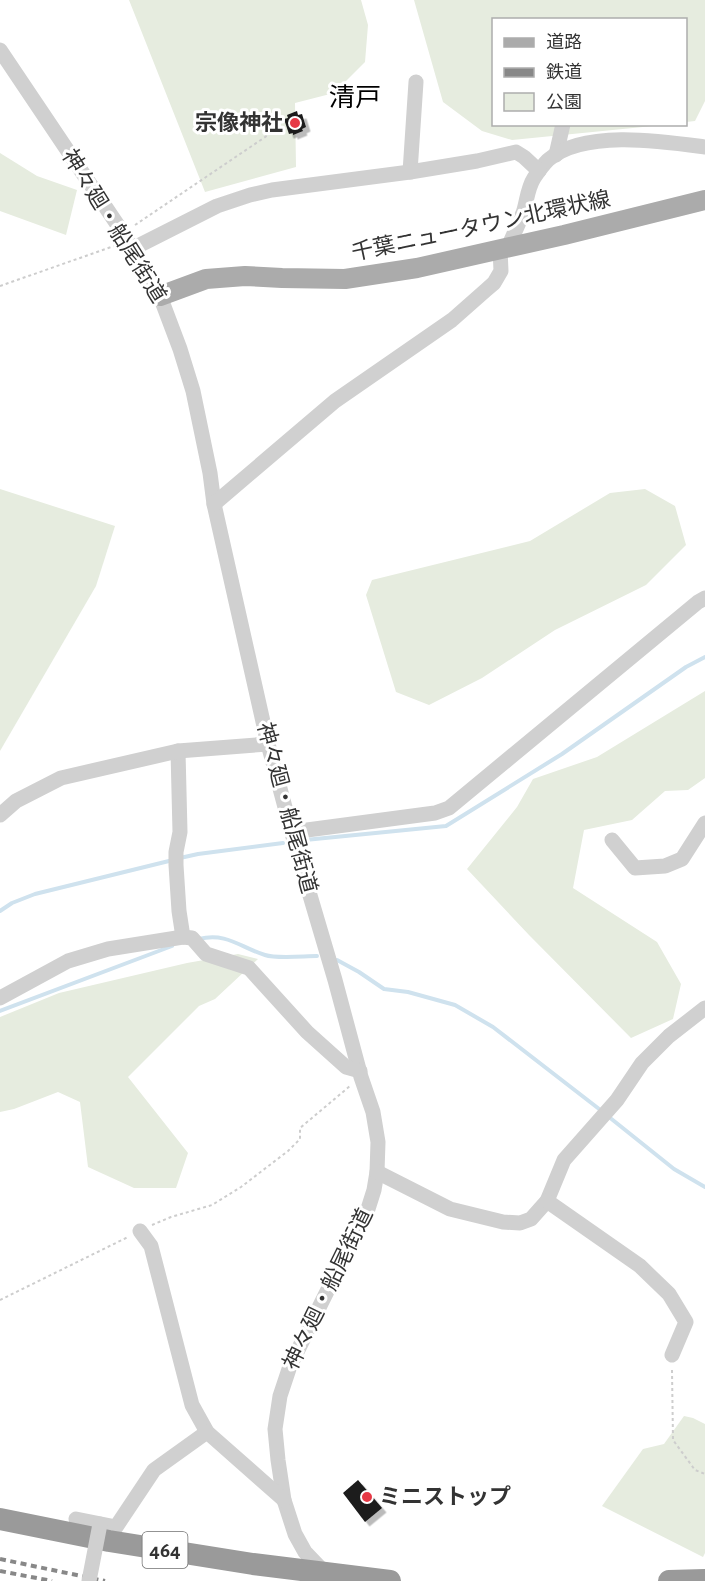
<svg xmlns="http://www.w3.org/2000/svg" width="705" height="1581" viewBox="0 0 705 1581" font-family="'Alegreya Sans','Noto Sans JP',sans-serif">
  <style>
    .green { fill: #e6ecdf }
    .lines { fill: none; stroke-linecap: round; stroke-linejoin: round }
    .stream { stroke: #cfe2ee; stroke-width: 4 }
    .building { fill: #1a1a1a; filter: url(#shadow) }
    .path { stroke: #cdcdcd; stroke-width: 2; stroke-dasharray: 3 3; stroke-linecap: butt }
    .minor { stroke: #d0d0d0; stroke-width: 15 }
    .major { stroke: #ababab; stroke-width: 20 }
    .highway { stroke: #9a9a9a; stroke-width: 22 }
    .rail { stroke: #888; stroke-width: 4; stroke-dasharray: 6 4.5; stroke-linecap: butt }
    .minor-bridge { stroke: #d0d0d0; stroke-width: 15 }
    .poi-dot { fill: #e63946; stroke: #fff; stroke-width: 2 }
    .labels { text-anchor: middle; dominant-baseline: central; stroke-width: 6; stroke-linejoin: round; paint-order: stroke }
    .shield { fill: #fff; stroke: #707070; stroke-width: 1.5 }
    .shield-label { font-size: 21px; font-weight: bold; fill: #333 }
    .poi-label { font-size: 22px; font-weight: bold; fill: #333; stroke: #fff; text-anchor: end }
    .street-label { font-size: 22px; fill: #333; stroke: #fff }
    .quarter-label { font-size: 26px; fill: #000; stroke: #fff }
  </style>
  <defs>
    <filter id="shadow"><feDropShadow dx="4.5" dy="4.5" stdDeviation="0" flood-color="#0004"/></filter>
  </defs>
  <rect width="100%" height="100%" fill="#fff"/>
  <!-- green -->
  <g class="green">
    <polygon points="129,0 361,0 368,25 365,62 334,93 295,103 296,167 205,192"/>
    <polygon points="414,0 705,0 705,101 695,121 686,122 686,20 494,20 494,124 663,125 512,140 482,131 443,102"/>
    <polygon points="0,153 37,176 77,190 66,235 0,211"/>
    <polygon points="0,489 115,526 96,586 0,751"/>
    <polygon points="645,489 675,506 686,545 646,585 555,630 482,678 429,705 396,692 366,595 372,580 530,541 610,493"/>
    <polygon points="705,691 705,778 688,790 665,791 632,820 584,830 573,888 657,942 681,984 673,1019 631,1038 529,935 467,869 517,807 533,779 597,757"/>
    <polygon points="238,954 258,959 215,999 199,1006 128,1077 188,1153 176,1188 134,1188 88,1167 80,1102 58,1092 14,1109 0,1112 0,1017 59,993 187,963"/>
    <polygon points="684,1416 693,1418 705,1424 705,1553 703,1557 602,1506 643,1449 664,1444"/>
  </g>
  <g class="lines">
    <!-- stream -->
    <g class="stream">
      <polyline points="305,840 446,826 562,754 686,667 705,657"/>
      <polyline points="180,858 198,854 283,843"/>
      <polyline points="0,911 12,903 35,894 173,860"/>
      <path d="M199,939C227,932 241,948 265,955C277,959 304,956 317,956"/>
      <polyline points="337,960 359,972 384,989 408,992 455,1005 493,1027 603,1112"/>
      <polyline points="0,1011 172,946"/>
      <polyline points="609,1117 674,1169 705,1187"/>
    </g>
  </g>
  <!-- building -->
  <g class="building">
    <polygon points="297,111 298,115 302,114 306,127 302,129 303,131 293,135 293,133 289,134 284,119 288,118 287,115"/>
    <polygon points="358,1480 382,1508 365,1522 343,1493"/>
  </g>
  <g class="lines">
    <!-- path -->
    <g class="path">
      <polyline points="135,225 277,129"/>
      <polyline points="0,286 114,246"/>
      <polyline points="152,1225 171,1217 212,1205 241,1187 288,1151 300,1139 300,1128 350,1086"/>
      <polyline points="0,1300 128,1237"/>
      <polyline points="672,1370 673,1440 695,1470 705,1474"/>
    </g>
    <!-- minor -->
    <g class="minor">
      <polyline points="0,50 123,233 160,296 180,349 193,391 210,473 214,504 268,744 296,848 335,980 361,1077 373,1112 378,1142 377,1172 374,1190 368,1209 290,1366 280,1396 275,1429 278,1460 284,1500 295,1534 305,1552 326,1574"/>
      <polyline points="556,155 563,124"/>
      <polyline points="410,172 416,82"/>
      <path d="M508,247C513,236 518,225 523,213C527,202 527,189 534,178C538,172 543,165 548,160C583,129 662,141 705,147"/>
      <polyline points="132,249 217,206 250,195 272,190 410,172 477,161 516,152 524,157 539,171"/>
      <polyline points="214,504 335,401 452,320 486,290 494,283 501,271 500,249"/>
      <polyline points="178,751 180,832 176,852 176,865 179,911 183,937"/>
      <polyline points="0,815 16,801 61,778 178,751 268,744"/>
      <polyline points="292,832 435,813 449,808 698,602 705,598"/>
      <polyline points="612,840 635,868 665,866 682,859 705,823"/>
      <polyline points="0,998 68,961 108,949 183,937 192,938 206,954 249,968 307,1032 346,1067 360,1071"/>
      <polyline points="377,1172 450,1209 503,1222 520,1223 531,1219 547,1201 564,1160 617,1100 642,1063 669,1036 705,1008"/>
      <polyline points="547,1201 640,1266 669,1294 686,1322 672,1355"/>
      <polyline points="140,1231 151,1246 192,1405 207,1432 284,1500"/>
      <polyline points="76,1519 116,1527 154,1470 207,1432"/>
    </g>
    <!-- major -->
    <polyline class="major" points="160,296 206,279 245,276 282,278 345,279 417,268 564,235 705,200"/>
    <!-- highway -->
    <g class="highway">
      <polyline points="0,1519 109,1541 253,1564 390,1581"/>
      <polyline points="669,1581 705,1580"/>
    </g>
    <!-- rail -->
    <g class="rail">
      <polyline points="0,1559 105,1581"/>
      <polyline points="0,1571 52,1581"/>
    </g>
    <!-- minor-bridge -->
    <polyline class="minor-bridge" points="89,1581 100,1524"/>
  </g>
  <!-- markers -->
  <g class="poi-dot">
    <circle cx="295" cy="123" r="6"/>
    <circle cx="367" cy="1497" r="6"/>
  </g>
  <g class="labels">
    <!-- shield labels -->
    <rect class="shield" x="142.5" y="1532" width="45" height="36" rx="4.5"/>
    <g class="shield-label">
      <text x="165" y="1550">464</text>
    </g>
    <!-- poi labels -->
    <g class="poi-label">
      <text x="283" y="123">宗像神社</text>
      <text x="379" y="1497" text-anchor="start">ミニストップ</text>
    </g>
    <!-- street labels -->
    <g class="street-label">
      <text transform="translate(114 226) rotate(58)">神々廻・船尾街道</text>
      <text transform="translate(481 226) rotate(-12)">千葉ニュータウン北環状線</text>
      <text transform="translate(287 808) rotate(75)">神々廻・船尾街道</text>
      <text transform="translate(328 1289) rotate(-64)">神々廻・船尾街道</text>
    </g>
    <!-- quarter labels -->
    <g class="quarter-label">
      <text x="355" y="98">清戸</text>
    </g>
  </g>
  <!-- legend -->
  <rect x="492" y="18" width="195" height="108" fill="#ffffff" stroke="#adadad" stroke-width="1.5"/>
  <rect x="504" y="38" width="30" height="9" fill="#ababab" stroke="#adadad" stroke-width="1.5"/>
  <text x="546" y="48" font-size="18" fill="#333333">道路</text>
  <rect x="504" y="68" width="30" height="9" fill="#888888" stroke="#adadad" stroke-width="1.5"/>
  <text x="546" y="78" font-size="18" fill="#333333">鉄道</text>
  <rect x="504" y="93" width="30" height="18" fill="#e6ecdf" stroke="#adadad" stroke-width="1.5"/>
  <text x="546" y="108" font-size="18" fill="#333333">公園</text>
</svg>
